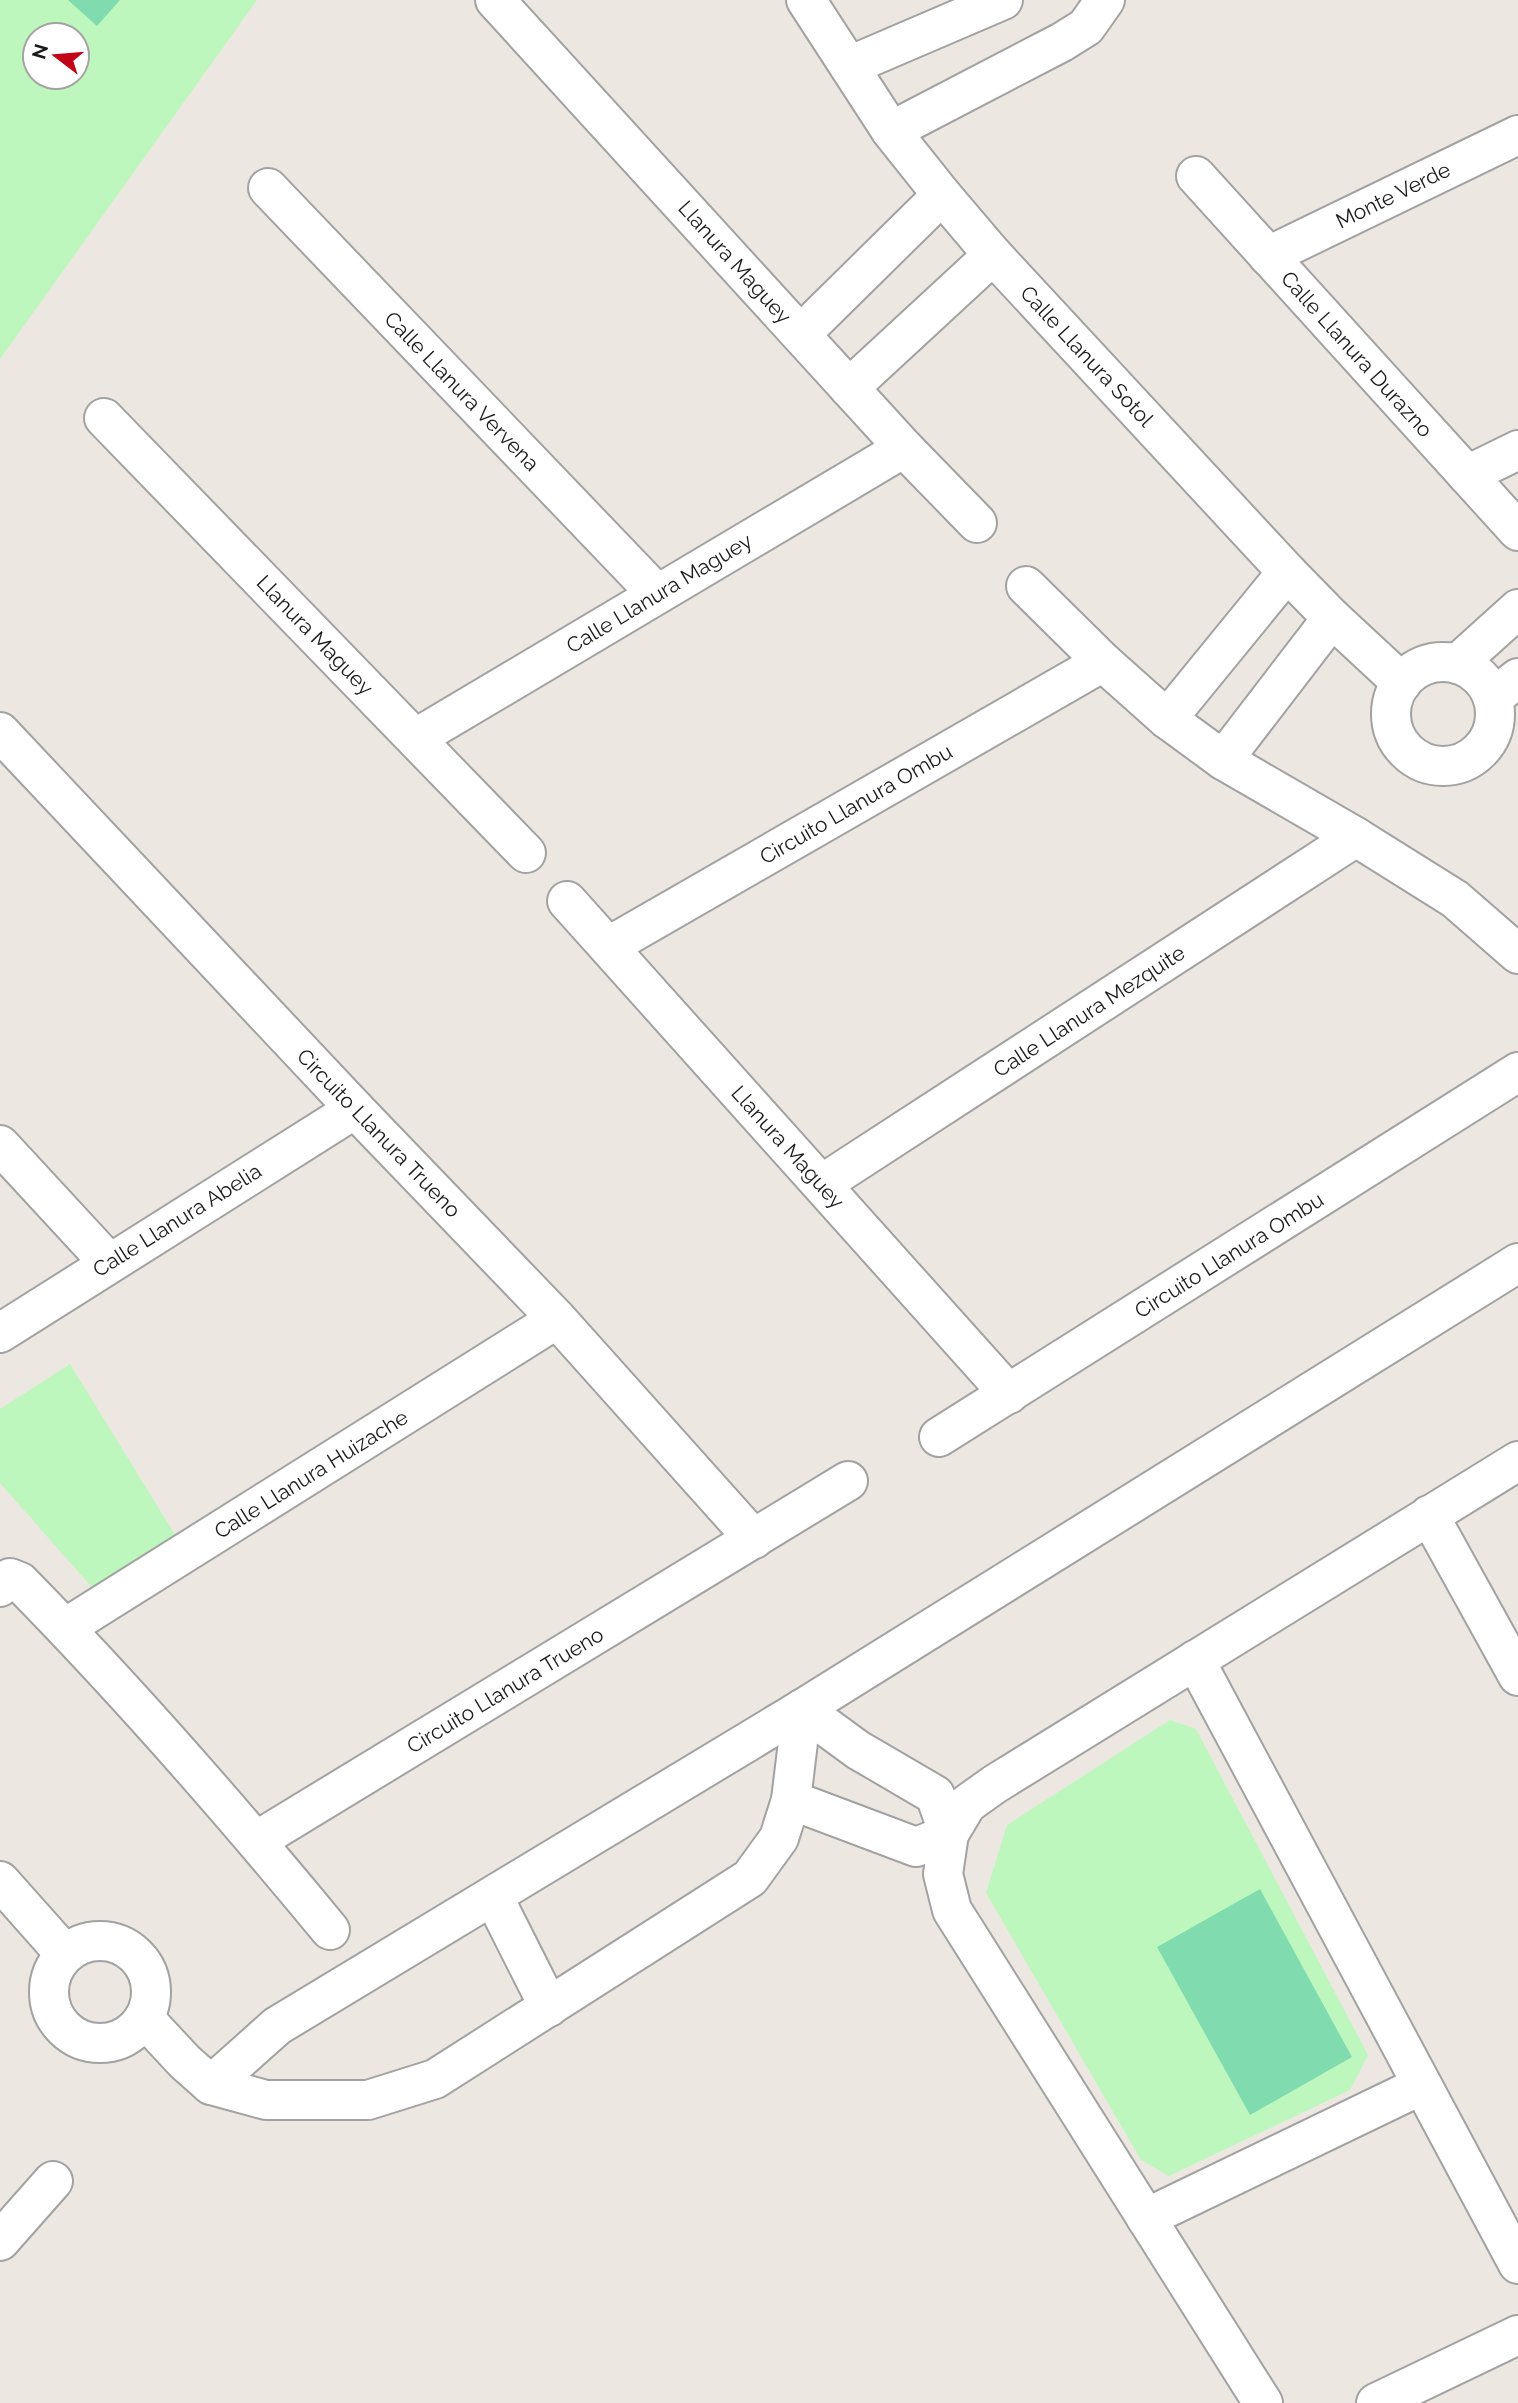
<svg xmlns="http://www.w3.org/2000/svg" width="1518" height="2403" viewBox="0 0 1518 2403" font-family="Raleway,sans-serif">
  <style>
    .park { fill: #bef7bd; fill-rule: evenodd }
    .pitch { fill: #80dbaf }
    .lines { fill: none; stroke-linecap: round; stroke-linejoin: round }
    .minor-casing { stroke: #a2a2a2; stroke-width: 42 }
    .minor { stroke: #fff; stroke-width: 38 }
    .labels { text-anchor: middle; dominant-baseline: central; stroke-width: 5; stroke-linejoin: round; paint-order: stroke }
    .street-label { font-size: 21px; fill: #1b1b1b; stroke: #fff }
  </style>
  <rect width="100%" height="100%" fill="#ede7e1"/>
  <!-- park -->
  <g class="park">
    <path d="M0,0H257L0,359ZM35,35H77V77H35Z"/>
    <polygon points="70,1364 177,1538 96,1592 0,1483 0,1409"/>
    <polygon points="1170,1720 1196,1729 1368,2055 1350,2090 1169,2176 1141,2160 986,1893 1007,1825"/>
  </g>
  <!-- pitch -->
  <g class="pitch">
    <polygon points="68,0 120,0 97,26"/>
    <polygon points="1260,1889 1352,2057 1250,2115 1157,1947"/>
  </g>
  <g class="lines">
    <!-- minor casing -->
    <g class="minor-casing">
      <g id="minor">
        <polyline points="495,0 904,448 977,523"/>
        <polyline points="806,0 891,131 942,195 993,255 1287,572 1332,618 1402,683"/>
        <polyline points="849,66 1003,0"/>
        <polyline points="891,131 1062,42 1086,27 1105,0"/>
        <polyline points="1196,176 1518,531"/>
        <polyline points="268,188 657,594"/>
        <polyline points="1268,256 1518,135"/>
        <polyline points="801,334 942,195"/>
        <polyline points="849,388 993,255"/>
        <polyline points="104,418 526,853"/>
        <polyline points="1467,475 1518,450"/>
        <polyline points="1026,586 1103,662 1167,719 1223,760 1356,837 1455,899 1518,954"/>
        <circle cx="1443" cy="714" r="52"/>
        <polyline points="1457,664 1518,609"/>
        <polyline points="1493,698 1518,678"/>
        <polyline points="1167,719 1287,572"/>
        <polyline points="0,732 355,1109 557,1319 754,1539"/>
        <polyline points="416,738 904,448"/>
        <polyline points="1223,760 1332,618"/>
        <polyline points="567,901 1009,1394"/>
        <polyline points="609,946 1103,662"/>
        <polyline points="0,1145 109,1263"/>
        <polyline points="822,1184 1356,837"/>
        <polyline points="0,1333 355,1109"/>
        <polyline points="939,1437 1518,1072"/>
        <polyline points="1429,1515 1518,1676"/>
        <path d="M0,1587L10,1578L20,1582C128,1692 231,1810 330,1930"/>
        <polyline points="65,1628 557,1319"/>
        <polyline points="1195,1660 1518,2264"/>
        <polyline points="802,1709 858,1750 935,1795 949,1834"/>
        <polyline points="791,1800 916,1847 949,1834"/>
        <polyline points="256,1841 848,1481"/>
        <polyline points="0,1881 65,1954"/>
        <polyline points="493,1896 549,2007"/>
        <circle cx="100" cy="1992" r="51"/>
        <polyline points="144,2018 185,2062 211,2085 266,2100 368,2100 435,2079 750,1878 779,1838 791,1800 802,1709"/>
        <polyline points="211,2085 277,2026 802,1709 1518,1263"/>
        <polyline points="1146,2218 1422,2085"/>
        <polyline points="0,2241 53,2181"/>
        <polyline points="1263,2403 952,1910 943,1874 949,1834 967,1804 995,1784 1518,1461"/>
        <polyline points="1376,2403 1518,2335"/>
      </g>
    </g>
    <!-- minor -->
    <use href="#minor" class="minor"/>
  </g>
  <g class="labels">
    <!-- street labels -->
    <g class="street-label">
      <text transform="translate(1393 195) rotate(-26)">Monte Verde</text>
      <text transform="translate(735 262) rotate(48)">Llanura Maguey</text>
      <text transform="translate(1357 354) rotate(48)">Calle Llanura Durazno</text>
      <text transform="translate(1087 356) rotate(47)">Calle Llanura Sotol</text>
      <text transform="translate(462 391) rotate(46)">Calle Llanura Vervena</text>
      <text transform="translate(659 593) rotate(-31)">Calle Llanura Maguey</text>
      <text transform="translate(315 635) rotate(46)">Llanura Maguey</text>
      <text transform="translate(856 804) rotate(-30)">Circuito Llanura Ombu</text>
      <text transform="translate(1089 1011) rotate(-33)">Calle Llanura Mezquite</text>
      <text transform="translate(379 1133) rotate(46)">Circuito Llanura Trueno</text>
      <text transform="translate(788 1147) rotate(48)">Llanura Maguey</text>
      <text transform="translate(177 1220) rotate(-32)">Calle Llanura Abelia</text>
      <text transform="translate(1229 1255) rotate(-32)">Circuito Llanura Ombu</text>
      <text transform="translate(311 1474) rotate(-32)">Calle Llanura Huizache</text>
      <text transform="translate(505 1690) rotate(-31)">Circuito Llanura Trueno</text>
    </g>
  </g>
  <!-- north arrow -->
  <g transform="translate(56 56) rotate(286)"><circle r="33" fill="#ffffff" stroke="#a4a4a4" stroke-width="2"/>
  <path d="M0-5L12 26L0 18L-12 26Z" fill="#c10517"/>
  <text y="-10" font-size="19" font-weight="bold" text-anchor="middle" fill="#1b1b1b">N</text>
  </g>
</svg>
